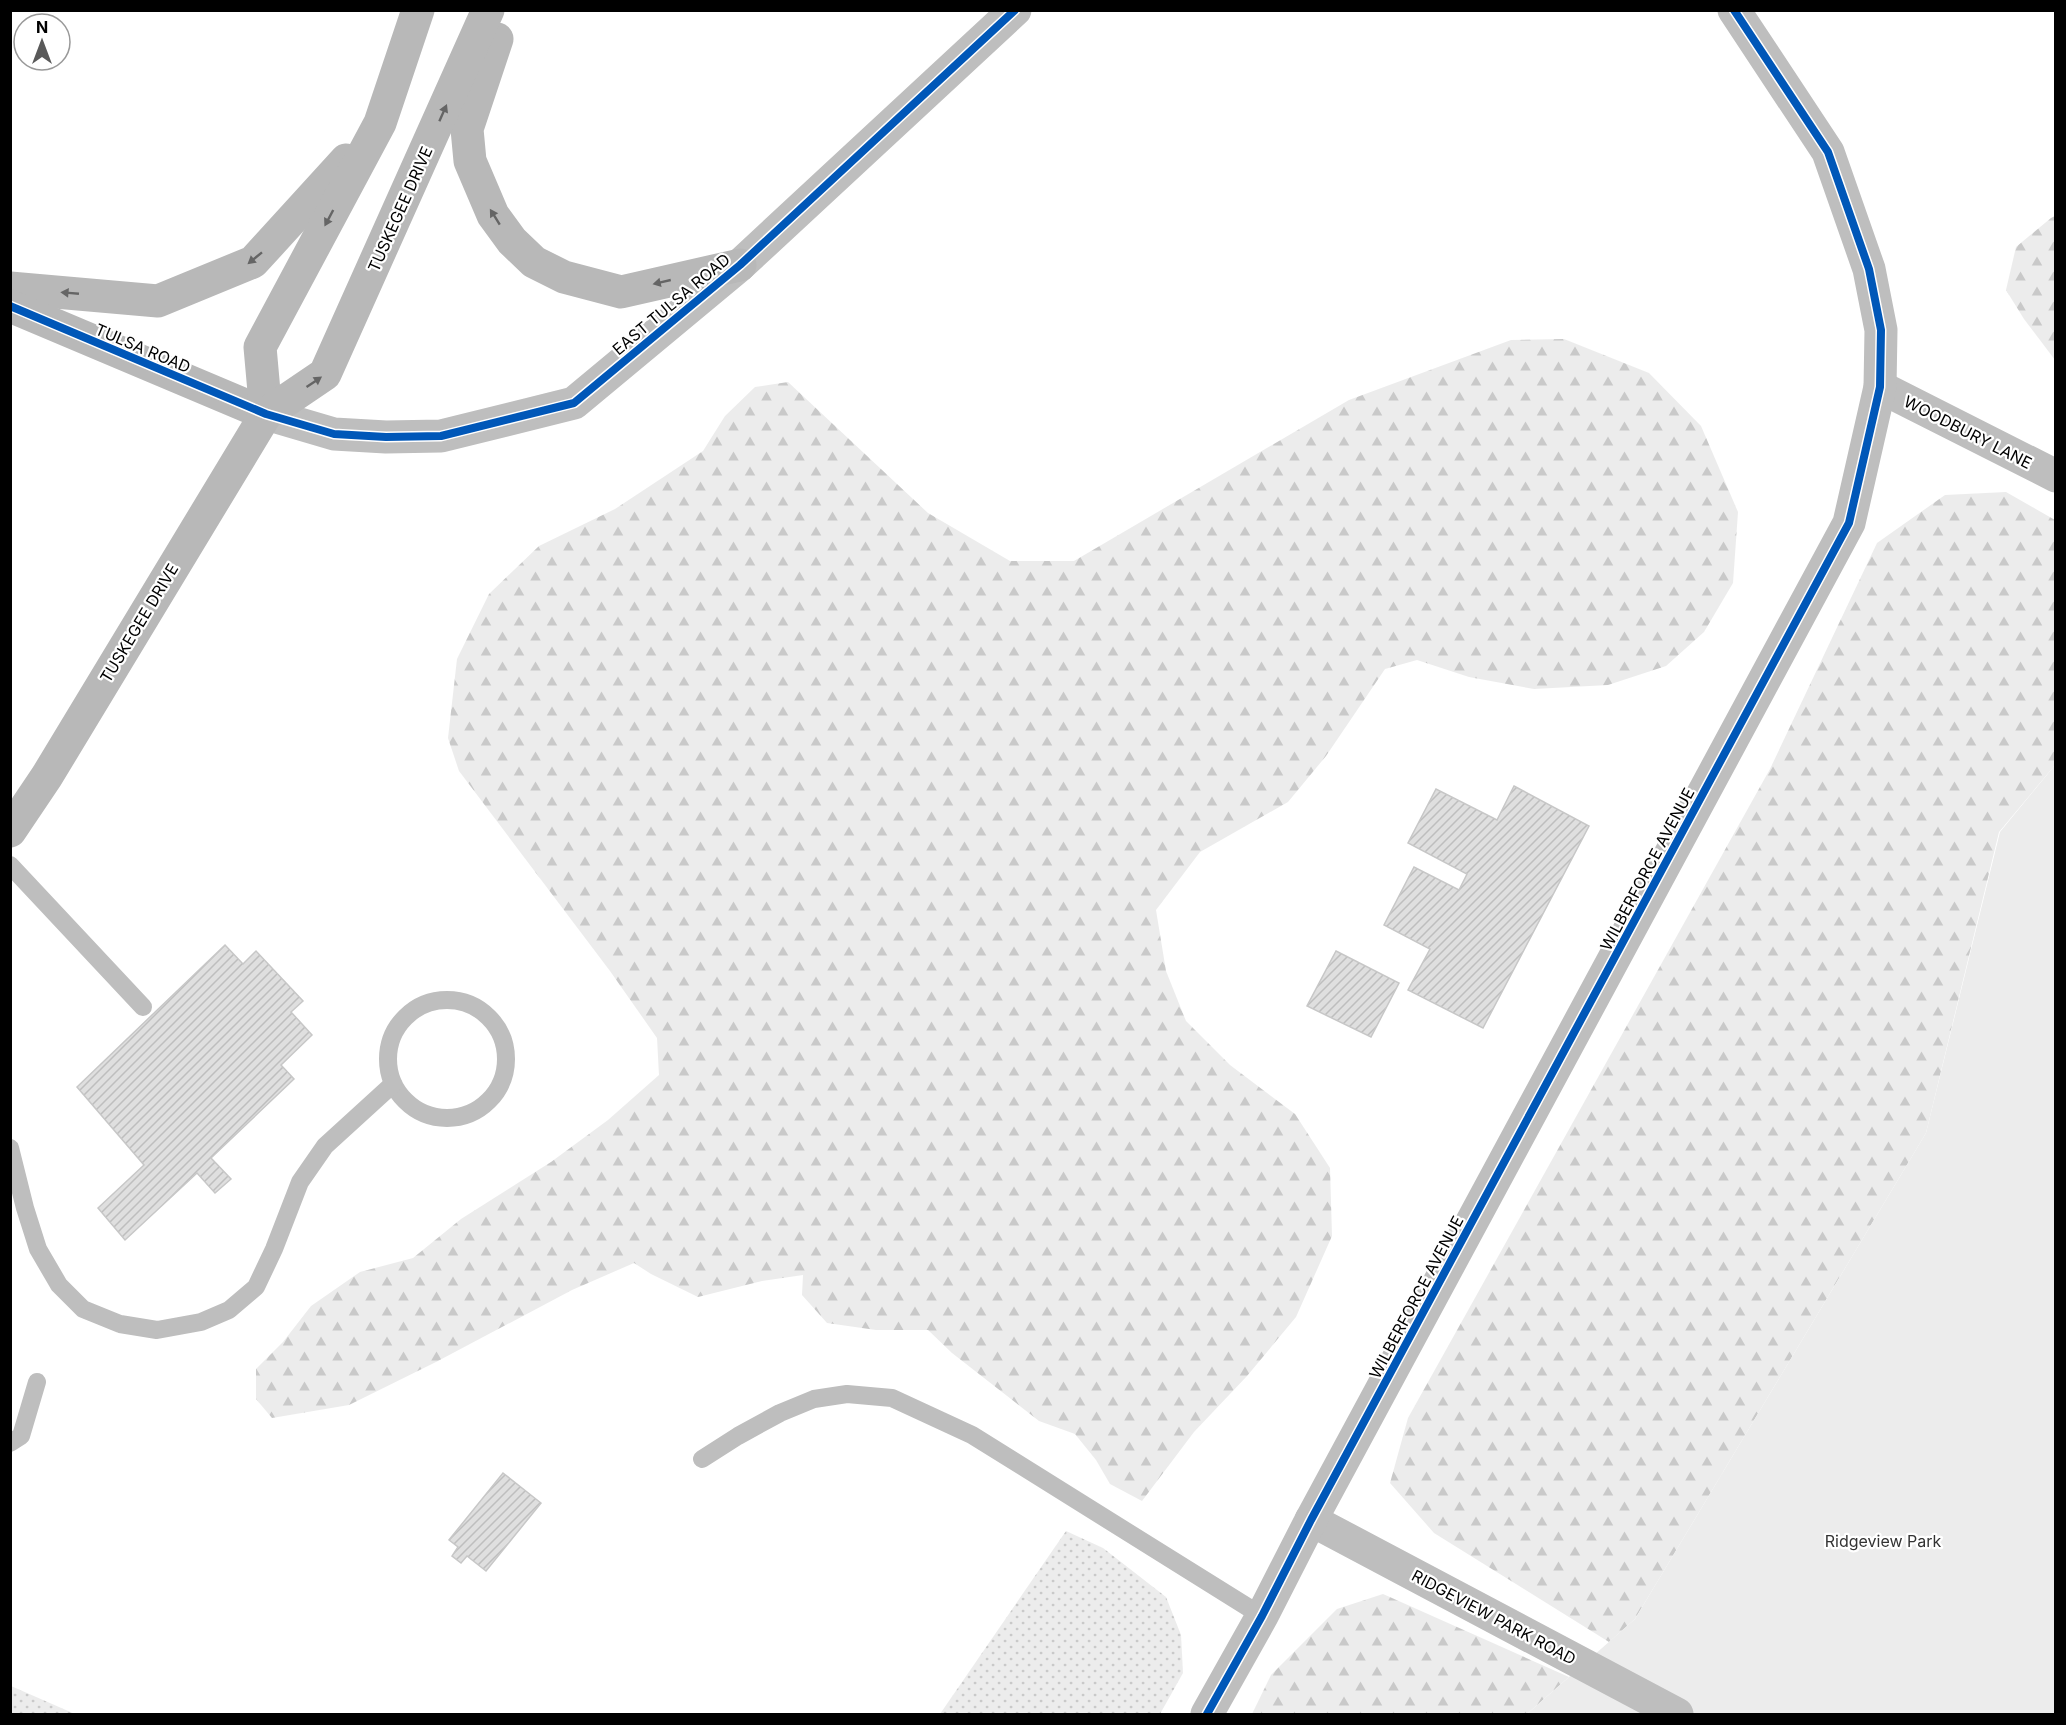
<svg xmlns="http://www.w3.org/2000/svg" width="2066" height="1725" viewBox="0 0 2066 1725" font-family="Inter,sans-serif">
  <style>
    .grass { fill: url(#grass-dots) }
    .forest { fill: url(#forest-firs) }
    .green { fill: #ececec }
    .building { fill: url(#building-hatch); stroke: #c7c7c7; stroke-width: 1.5 }
    .lines { fill: none; stroke-linecap: round; stroke-linejoin: round }
    .lane { stroke: #bebebe; stroke-width: 18 }
    .street { stroke: #bebebe; stroke-width: 33 }
    .secondary { stroke: #b8b8b8; stroke-width: 33 }
    .cycleway-casing { stroke: #fff; stroke-width: 11 }
    .cycleway { stroke: #0057b8; stroke-width: 8 }
    .oneway { fill: #656565 }
    .labels { text-anchor: middle; dominant-baseline: central; stroke-width: 4.5; stroke-linejoin: round; paint-order: stroke }
    .street-label { font-size: 16px; fill: #000; stroke: #fff }
    .park-label { font-size: 16px; fill: #333; stroke: #fff }
  </style>
  <defs>
    <pattern id="grass-dots" width="8" height="8" patternUnits="userSpaceOnUse" patternTransform="scale(1.5)"><rect width="8" height="8" fill="#ececec"/><path d="M2 2h.1M6 6h.1" fill="none" stroke="#c9c9c9" stroke-width="1.8" stroke-linecap="round"/></pattern>
    <pattern id="forest-firs" width="22" height="20" patternUnits="userSpaceOnUse" patternTransform="scale(1.5)"><rect width="22" height="20" fill="#ececec"/><path d="M5 1l3.5 6h-7zM16 11l3.5 6h-7z" fill="#c9c9c9"/></pattern>
    <pattern id="building-hatch" width="6" height="6" patternUnits="userSpaceOnUse" patternTransform="scale(1.5)"><rect width="6" height="6" fill="#dfdfdf"/><path d="M-1 1l2-2M0 6l6-6M5 7l2-2" fill="none" stroke="#bebebe"/></pattern>
  </defs>
  <rect width="100%" height="100%" fill="#fff"/>
  <!-- grass -->
  <g class="grass">
    <polygon points="1066,1531 1103,1548 1166,1597 1181,1635 1183,1673 1160,1714 940,1714"/>
    <polygon points="10,1686 11,1686 75,1714 11,1714"/>
  </g>
  <!-- forest -->
  <g class="forest">
    <polygon points="2055,216 2056,216 2055,360 2024,319 2006,290 2016,247 2051,218"/>
    <polygon points="1564,339 1649,373 1701,426 1738,512 1733,583 1704,632 1666,666 1608,685 1534,689 1469,677 1417,660 1385,669 1326,756 1288,802 1200,852 1156,910 1166,971 1186,1021 1230,1065 1295,1114 1330,1168 1332,1236 1296,1317 1247,1376 1194,1432 1142,1501 1110,1484 1096,1460 1075,1434 1039,1421 952,1353 928,1330 876,1330 827,1323 802,1295 803,1275 762,1281 698,1297 651,1274 634,1263 572,1290 436,1362 349,1405 272,1418 256,1399 256,1369 283,1342 311,1306 360,1272 413,1258 461,1219 551,1162 608,1120 659,1075 657,1038 610,971 459,771 448,738 457,659 489,594 539,546 615,509 703,451 725,416 755,387 788,382 928,513 1010,561 1074,561 1349,400 1511,340"/>
    <polygon points="2006,492 2055,520 2055,765 1999,832 1926,1133 1635,1619 1609,1642 1434,1533 1390,1483 1408,1418 1770,769 1877,543 1945,495"/>
    <polygon points="1383,1594 1569,1677 1527,1714 1252,1714 1271,1675 1337,1609"/>
  </g>
  <!-- green -->
  <polygon class="green" points="2055,765 2055,1714 1527,1714 1635,1619 1926,1133 2000,832"/>
  <!-- building -->
  <g class="building">
    <polygon points="1514,786 1589,826 1483,1028 1408,990 1430,949 1384,925 1414,867 1459,890 1467,874 1408,843 1436,789 1497,820"/>
    <polygon points="225,945 243,964 256,951 303,1001 291,1012 312,1035 281,1065 294,1079 211,1158 231,1179 215,1193 197,1173 125,1240 98,1208 144,1165 77,1087"/>
    <polygon points="1336,951 1399,983 1371,1037 1307,1006"/>
    <polygon points="503,1473 541,1503 486,1571 467,1556 461,1563 452,1556 458,1547 449,1540"/>
  </g>
  <g class="lines">
    <!-- lane -->
    <g class="lane">
      <polyline points="10,865 143,1007"/>
      <circle cx="447" cy="1059" r="59"/>
      <polyline points="10,1148 25,1208 38,1249 59,1285 83,1309 120,1324 157,1330 201,1322 229,1310 256,1287 274,1249 300,1182 325,1146 393,1084"/>
      <polyline points="10,1443 21,1436 37,1382"/>
      <polyline points="702,1459 738,1436 780,1413 814,1399 847,1394 892,1398 972,1435 1262,1616"/>
    </g>
    <!-- street -->
    <g class="street">
      <polyline points="1880,387 2056,476"/>
      <polyline points="266,414 334,434 386,437 441,436 574,403 740,265 1015,10"/>
      <polyline points="1311,1520 1677,1714"/>
      <polyline points="1207,1714 1262,1616 1311,1520 1849,523 1880,387 1881,330 1869,269 1828,152 1734,10"/>
    </g>
    <!-- secondary -->
    <g class="secondary">
      <polyline points="497,39 467,129 470,161 493,215 512,241 534,262 564,277 621,292 740,265"/>
      <polyline points="10,288 158,301 253,262 346,160"/>
      <polyline points="10,306 266,414"/>
      <polyline points="266,414 260,347 380,123 418,10"/>
      <polyline points="10,831 47,776 266,414 325,374 488,10"/>
    </g>
    <!-- cycleway casing -->
    <g class="cycleway-casing">
      <g id="cycleway">
        <polyline points="10,306 266,414 334,434 386,437 441,436 574,403 740,265 1015,10"/>
        <polyline points="1207,1714 1262,1616 1311,1520 1849,523 1880,387 1881,330 1869,269 1828,152 1734,10"/>
      </g>
    </g>
    <!-- cycleway -->
    <use href="#cycleway" class="cycleway"/>
  </g>
  <!-- one-way arrows -->
  <defs><path id="oneway-solid" d="M-6-.8H1V-3.2L6.5 0L1 3.2V.8H-6Z" transform="scale(1.5)"/></defs>
  <g class="oneway">
    <use href="#oneway-solid" transform="translate(443 113) rotate(-66)"/>
    <use href="#oneway-solid" transform="translate(495 217) rotate(-122)"/>
    <use href="#oneway-solid" transform="translate(329 218) rotate(118)"/>
    <use href="#oneway-solid" transform="translate(255 258) rotate(141)"/>
    <use href="#oneway-solid" transform="translate(662 282) rotate(167)"/>
    <use href="#oneway-solid" transform="translate(70 293) rotate(-175)"/>
    <use href="#oneway-solid" transform="translate(314 382) rotate(-34)"/>
  </g>
  <g class="labels">
    <!-- street labels -->
    <g class="street-label">
      <text transform="translate(400 209) rotate(-66)">TUSKEGEE DRIVE</text>
      <text transform="translate(671 304) rotate(-40)">EAST TULSA ROAD</text>
      <text transform="translate(143 348) rotate(23)">TULSA ROAD</text>
      <text transform="translate(1968 432) rotate(27)">WOODBURY LANE</text>
      <text transform="translate(139 623) rotate(-59)">TUSKEGEE DRIVE</text>
      <text transform="translate(1647 869) rotate(-62)">WILBERFORCE AVENUE</text>
      <text transform="translate(1416 1297) rotate(-62)">WILBERFORCE AVENUE</text>
      <text transform="translate(1494 1617) rotate(28)">RIDGEVIEW PARK ROAD</text>
    </g>
    <!-- park labels -->
    <g class="park-label">
      <text x="1883" y="1541">Ridgeview Park</text>
    </g>
  </g>
  <!-- border -->
  <rect width="2066" height="1725" fill="none" stroke="#000000" stroke-width="24"/>
  <!-- north arrow -->
  <g transform="translate(42 42)"><circle r="28" fill="#ffffff" stroke="#999999" stroke-width="1.5"/>
  <path d="M0-4.5L10 22L0 15L-10 22Z" fill="#595959"/>
  <text y="-9" font-size="16" font-weight="bold" text-anchor="middle" fill="#000000">N</text>
  </g>
</svg>
